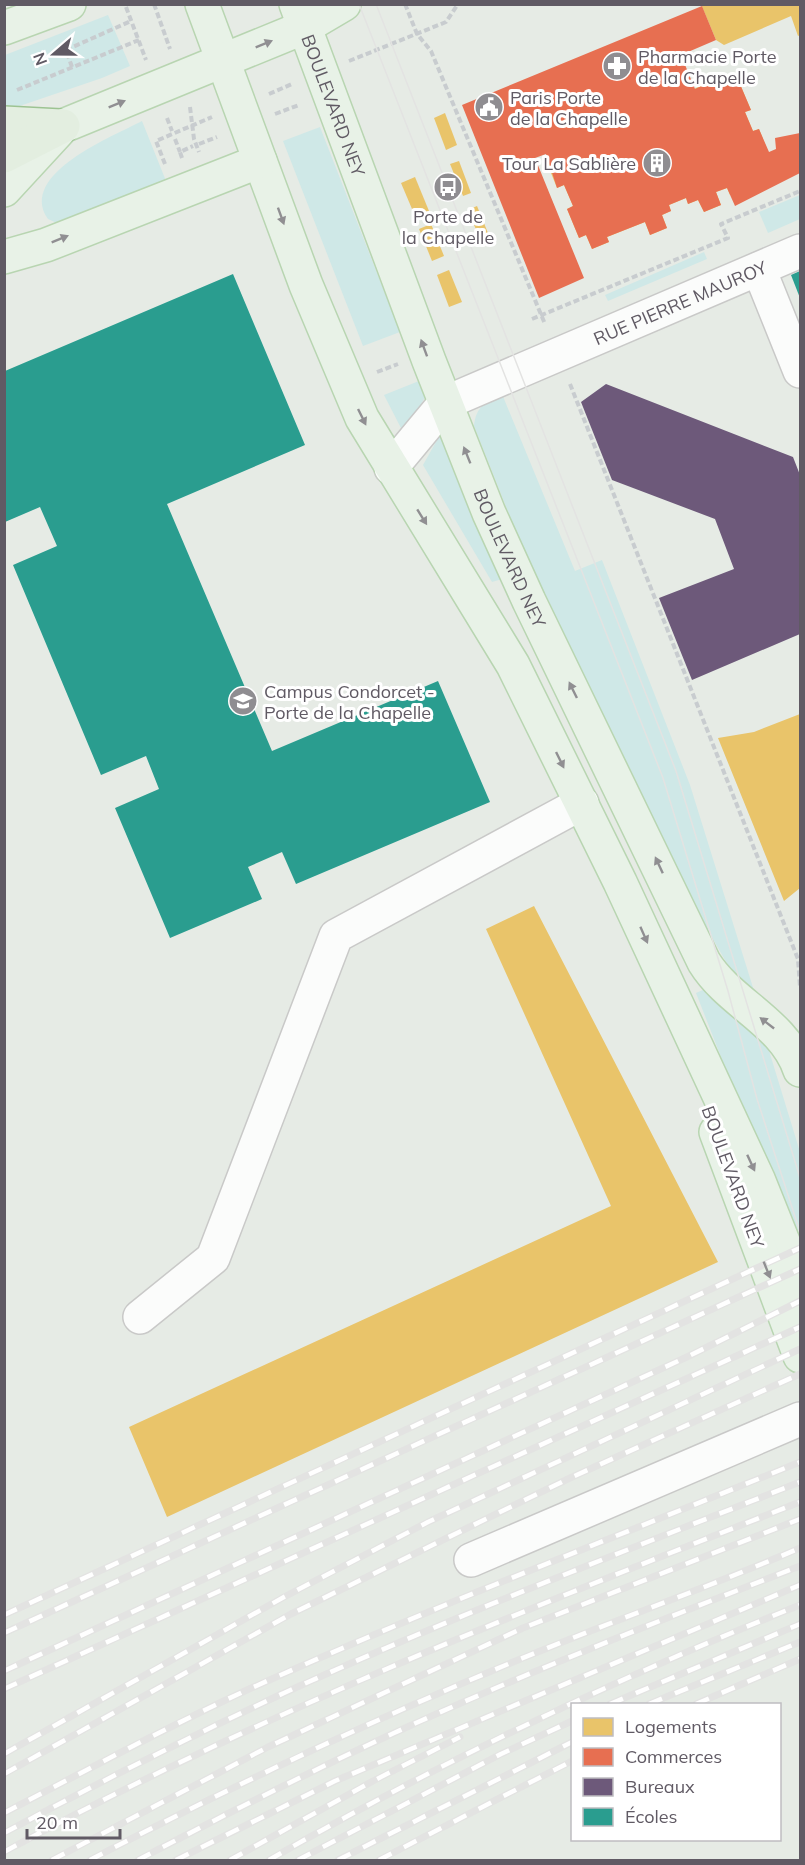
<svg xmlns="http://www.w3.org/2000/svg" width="805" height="1865" viewBox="0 0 805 1865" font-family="Mulish,sans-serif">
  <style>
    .green { fill: #cfe8e7 }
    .homes { fill: #e9c46a }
    .shops { fill: #e76f51 }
    .offices { fill: #6d597a }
    .schools { fill: #2a9d8f }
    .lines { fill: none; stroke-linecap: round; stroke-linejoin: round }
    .minor-casing { stroke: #c9c9c8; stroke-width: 36 }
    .major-casing { stroke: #b8d5b1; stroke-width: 36 }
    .highway-casing { stroke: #9dc392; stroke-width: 36 }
    .path { stroke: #c8cccf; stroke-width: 4; stroke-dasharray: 6 3; stroke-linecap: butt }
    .minor { stroke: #fbfcfb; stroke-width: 33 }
    .major { stroke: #e8f2e7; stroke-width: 33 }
    .highway { stroke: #e3eee0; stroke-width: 33 }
    .tram { stroke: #e3e3e2; stroke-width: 1.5 }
    .rail-casing { stroke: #e3e3e2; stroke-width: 7 }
    .rail { stroke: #fff; stroke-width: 4.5; stroke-dasharray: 14; stroke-linecap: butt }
    .oneway { fill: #908f92 }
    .labels { text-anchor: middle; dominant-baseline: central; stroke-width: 6; stroke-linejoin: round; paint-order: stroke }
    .poi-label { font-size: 18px; fill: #605a64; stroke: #fff; text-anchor: start }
    .street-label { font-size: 18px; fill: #605a64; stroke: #fff }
  </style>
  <rect width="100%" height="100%" fill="#e6ebe5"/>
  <!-- green -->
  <g class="green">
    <polygon points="108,15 130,66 102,78 5,111 5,55"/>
    <path d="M142,121L166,181L59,224L48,219C17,174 114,136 142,121Z"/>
    <polygon points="320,127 400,332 363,346 283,141"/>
    <polygon points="800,195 800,219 768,233 759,212"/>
    <polygon points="704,252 707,259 608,301 605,295"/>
    <polygon points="424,379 428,392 407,429 402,430 384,395"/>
    <path d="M502,394L575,571L602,560L690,785L755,994L729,967L706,927L537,585L474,426C476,406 486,402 502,394Z"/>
    <polygon points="441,433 502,579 492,582 423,465"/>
    <polygon points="705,989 725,1010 767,1044 800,1152 800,1229 796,1231 773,1169 766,1172 696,993"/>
  </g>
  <!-- homes -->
  <g class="homes">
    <polygon points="701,4 800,4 800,35 798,36 791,16 724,45 716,40"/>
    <polygon points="722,77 724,82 737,77 751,110 745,112 753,131 759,129 772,161 759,166 762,173 739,182 742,190 730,195 727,188 716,192 721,205 704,212 698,200 688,204 686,198 669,205 671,211 662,215 667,228 650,235 645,222 607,237 609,242 592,249 586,235 579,238 567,209 573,206 564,185 557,188 545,158 553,154 548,142 571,133 573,137 602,125 597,111 614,104 620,118 630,114 632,119 649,112 647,107 656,103 650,89 668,82 675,97"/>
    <polygon points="445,113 457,145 446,150 434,118"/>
    <polygon points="459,161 471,193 463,196 450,164"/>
    <polygon points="415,177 429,211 415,216 401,183"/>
    <polygon points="477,206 490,238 481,242 468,210"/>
    <polygon points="431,224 444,256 432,261 419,229"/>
    <polygon points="449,270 462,302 449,307 437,275"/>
    <polygon points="800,714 800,888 784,901 718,738 754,732"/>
    <polygon points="534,906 718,1262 167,1517 129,1427 611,1206 486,929"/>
  </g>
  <!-- shops -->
  <polygon class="shops" points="702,6 716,40 681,55 695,89 722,77 724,82 737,77 751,110 745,112 753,131 759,129 769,152 776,149 775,138 800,133 800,173 735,206 727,188 716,192 721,205 704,212 698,200 688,204 686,198 669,205 671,211 662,215 667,228 650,235 645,222 607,237 609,242 592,249 586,235 579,238 567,209 573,206 564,185 557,188 546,154 535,158 584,278 539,298 462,105"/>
  <!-- offices -->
  <polygon class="offices" points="606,384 793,457 800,475 800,634 692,680 659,598 734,569 715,519 612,480 581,402"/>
  <!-- schools -->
  <g class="schools">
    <polygon points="800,271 800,298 791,275"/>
    <polygon points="233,274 305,445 167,504 272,751 438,681 490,802 296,884 282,852 248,867 262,899 170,938 115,808 159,789 146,756 101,775 13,565 57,546 40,507 5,522 5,371"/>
  </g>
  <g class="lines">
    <!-- minor casing -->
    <g class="minor-casing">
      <g id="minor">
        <polyline points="759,269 800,371"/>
        <path id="s1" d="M391,468L445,403L800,251"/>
        <polyline points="140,1317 213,1258 336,936 582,803"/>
        <polyline points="471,1560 800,1419"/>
      </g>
    </g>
    <!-- major casing -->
    <g class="major-casing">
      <g id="major">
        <polyline points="202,4 306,285 362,418 513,665 620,882 758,1179 800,1284"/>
        <path id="s2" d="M296,4L429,361L489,513L529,601L704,962C730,1004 784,1022 800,1070"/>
        <polyline points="4,28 69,4"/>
        <polyline points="4,190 63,126 305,27 344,4"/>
        <polyline points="4,257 46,245 260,161"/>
        <polyline points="716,1132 800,1356"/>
      </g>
    </g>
    <!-- highway casing -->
    <g class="highway-casing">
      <g id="highway">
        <polyline points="4,123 61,126"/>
        <polyline points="4,156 63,126"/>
      </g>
    </g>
    <!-- path -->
    <g class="path">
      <polyline points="154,4 170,49"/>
      <polyline points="405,4 417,34 431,51 545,324"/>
      <polyline points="126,7 146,60"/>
      <polyline points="349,61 446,22 458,4"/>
      <polyline points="72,67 66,50 131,21"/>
      <polyline points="17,90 139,40"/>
      <polyline points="269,94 292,84"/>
      <polyline points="190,107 194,139 199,152"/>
      <polyline points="275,114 299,105"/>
      <polyline points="167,118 172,131"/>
      <polyline points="175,139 180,152"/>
      <polyline points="199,144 217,137"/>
      <polyline points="182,158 180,152 193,146"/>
      <polyline points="165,164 156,141 212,117"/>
      <polyline points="532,319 728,238 721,224 800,191"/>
      <polyline points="377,372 398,364"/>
      <polyline points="570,384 798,959 800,987"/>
    </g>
    <!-- minor -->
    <use href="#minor" class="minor"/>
    <!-- major -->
    <use href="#major" class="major"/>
    <!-- highway -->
    <use href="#highway" class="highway"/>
    <!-- tram -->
    <g class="tram">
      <polyline points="359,4 663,778 728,991 757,1099 800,1232"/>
      <polyline points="376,4 676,771 800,1178"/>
    </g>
    <!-- rail casing -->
    <g class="rail-casing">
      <g id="rail">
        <polyline points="4,1615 800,1248"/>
        <polyline points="4,1633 800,1269"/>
        <polyline points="4,1671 689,1356 800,1301"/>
        <polyline points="4,1689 800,1327"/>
        <polyline points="610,1704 800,1624"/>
        <polyline points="649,1704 800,1642"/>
        <polyline points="696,1704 800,1659"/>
        <polyline points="4,1754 284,1597 428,1522 800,1349"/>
        <polyline points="4,1774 291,1614 570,1478 800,1374"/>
        <path d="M4,1813C85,1771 165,1728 247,1690C429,1608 616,1537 800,1462"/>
        <path d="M4,1833C96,1784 189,1737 284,1693C453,1616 628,1550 800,1482"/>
        <path d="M4,1852C260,1713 530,1608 800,1502"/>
        <polyline points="52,1860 268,1747 523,1628 800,1519"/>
        <path d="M90,1860C230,1787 372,1720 518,1660C612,1621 707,1588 800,1548"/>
        <path d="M138,1860C222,1816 307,1773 394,1733C527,1672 664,1619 800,1566"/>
        <polyline points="176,1860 335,1781 800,1585"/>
        <polyline points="230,1860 373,1781 460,1737"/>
        <path d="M269,1860C440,1762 617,1678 800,1605"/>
        <polyline points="298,1860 501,1754 572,1721"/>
        <polyline points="338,1860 572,1742"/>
        <polyline points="379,1860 572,1761"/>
      </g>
    </g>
    <!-- rail -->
    <use href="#rail" class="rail"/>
  </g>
  <!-- one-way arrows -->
  <defs><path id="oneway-solid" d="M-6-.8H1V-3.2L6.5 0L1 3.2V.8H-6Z" transform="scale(1.5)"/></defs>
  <g class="oneway">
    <use href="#oneway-solid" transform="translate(264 44) rotate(-22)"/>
    <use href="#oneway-solid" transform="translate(117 104) rotate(-22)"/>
    <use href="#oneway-solid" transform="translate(281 216) rotate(70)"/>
    <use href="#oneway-solid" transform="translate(60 239) rotate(-22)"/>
    <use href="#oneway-solid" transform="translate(424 348) rotate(-110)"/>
    <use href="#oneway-solid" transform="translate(362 417) rotate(64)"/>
    <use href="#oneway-solid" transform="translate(467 455) rotate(-112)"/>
    <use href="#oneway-solid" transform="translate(422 517) rotate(58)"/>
    <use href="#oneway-solid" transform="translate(573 690) rotate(-116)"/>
    <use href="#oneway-solid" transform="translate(560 760) rotate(64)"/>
    <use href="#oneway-solid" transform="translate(659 865) rotate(-115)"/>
    <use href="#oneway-solid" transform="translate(644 935) rotate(66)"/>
    <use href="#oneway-solid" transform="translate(767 1023) rotate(-142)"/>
    <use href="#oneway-solid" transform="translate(751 1163) rotate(65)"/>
    <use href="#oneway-solid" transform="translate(767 1270) rotate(68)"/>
  </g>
  <!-- icons -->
  <defs>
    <g id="pharmacy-disc" transform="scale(1.5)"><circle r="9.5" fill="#8f8d91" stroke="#fff"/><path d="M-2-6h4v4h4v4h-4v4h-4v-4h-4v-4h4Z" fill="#fff"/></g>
    <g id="civic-disc" transform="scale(1.5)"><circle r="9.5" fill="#8f8d91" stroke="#fff"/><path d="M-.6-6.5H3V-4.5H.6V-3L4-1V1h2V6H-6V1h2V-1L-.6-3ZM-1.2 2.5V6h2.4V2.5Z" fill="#fff"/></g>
    <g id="building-disc" transform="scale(1.5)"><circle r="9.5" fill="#8f8d91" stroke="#fff"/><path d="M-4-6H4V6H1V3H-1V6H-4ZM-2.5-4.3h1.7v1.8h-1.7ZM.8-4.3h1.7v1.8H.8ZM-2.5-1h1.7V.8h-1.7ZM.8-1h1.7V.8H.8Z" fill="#fff"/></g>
    <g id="bus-disc" transform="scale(1.5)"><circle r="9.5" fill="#8f8d91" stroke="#fff"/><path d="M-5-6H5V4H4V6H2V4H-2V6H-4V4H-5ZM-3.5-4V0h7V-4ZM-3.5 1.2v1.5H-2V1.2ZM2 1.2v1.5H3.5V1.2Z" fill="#fff"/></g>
    <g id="university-disc" transform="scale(1.5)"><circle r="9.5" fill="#8f8d91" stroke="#fff"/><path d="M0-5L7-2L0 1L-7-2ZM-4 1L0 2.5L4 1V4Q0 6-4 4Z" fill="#fff"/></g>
  </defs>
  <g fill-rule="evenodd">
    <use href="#pharmacy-disc" x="617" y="66"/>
    <use href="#civic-disc" x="489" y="107"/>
    <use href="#building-disc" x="657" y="163"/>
    <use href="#bus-disc" x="448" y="187"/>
    <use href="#university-disc" x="243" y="701"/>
  </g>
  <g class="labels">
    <!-- poi labels -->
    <g class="poi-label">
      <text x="638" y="56">Pharmacie Porte<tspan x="638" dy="21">de la Chapelle</tspan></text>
      <text x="510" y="97">Paris Porte<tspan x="510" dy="21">de la Chapelle</tspan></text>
      <text x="636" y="163" text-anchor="end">Tour La Sablière</text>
      <text x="448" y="216" text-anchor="middle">Porte de<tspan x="448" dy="21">la Chapelle</tspan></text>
      <text x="264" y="691">Campus Condorcet -<tspan x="264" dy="21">Porte de la Chapelle</tspan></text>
    </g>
    <!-- street labels -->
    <g class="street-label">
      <text stroke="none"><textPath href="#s2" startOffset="108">BOULEVARD NEY</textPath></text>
      <text stroke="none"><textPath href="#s1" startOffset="340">RUE PIERRE MAUROY</textPath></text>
      <text stroke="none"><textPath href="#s2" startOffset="594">BOULEVARD NEY</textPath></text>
      <text transform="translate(733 1177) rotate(70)">BOULEVARD NEY</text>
    </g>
  </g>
  <!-- border -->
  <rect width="805" height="1865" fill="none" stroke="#605a64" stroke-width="12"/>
  <!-- legend -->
  <rect x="571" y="1703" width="210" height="138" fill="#ffffff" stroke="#bfbdc1" stroke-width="1.5"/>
  <rect x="583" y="1718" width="30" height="18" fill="#e9c46a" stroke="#bfbdc1" stroke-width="1.5"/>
  <text x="625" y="1733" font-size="18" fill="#605a64">Logements</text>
  <rect x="583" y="1748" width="30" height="18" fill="#e76f51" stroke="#bfbdc1" stroke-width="1.5"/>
  <text x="625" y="1763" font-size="18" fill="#605a64">Commerces</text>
  <rect x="583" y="1778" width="30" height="18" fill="#6d597a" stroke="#bfbdc1" stroke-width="1.5"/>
  <text x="625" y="1793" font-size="18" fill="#605a64">Bureaux</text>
  <rect x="583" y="1808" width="30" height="18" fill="#2a9d8f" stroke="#bfbdc1" stroke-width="1.5"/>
  <text x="625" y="1823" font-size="18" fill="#605a64">Écoles</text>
  <!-- north arrow -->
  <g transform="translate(54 54) rotate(250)" stroke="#ffffff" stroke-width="4.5" paint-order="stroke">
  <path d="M0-4.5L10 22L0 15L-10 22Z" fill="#605a64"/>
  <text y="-9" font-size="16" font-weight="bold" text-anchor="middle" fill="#605a64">N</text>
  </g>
  <!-- scale -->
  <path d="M27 1829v9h93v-9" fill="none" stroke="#605a64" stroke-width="3"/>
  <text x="36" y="1829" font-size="18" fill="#605a64" stroke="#ffffff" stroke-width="4.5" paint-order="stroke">20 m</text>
</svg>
